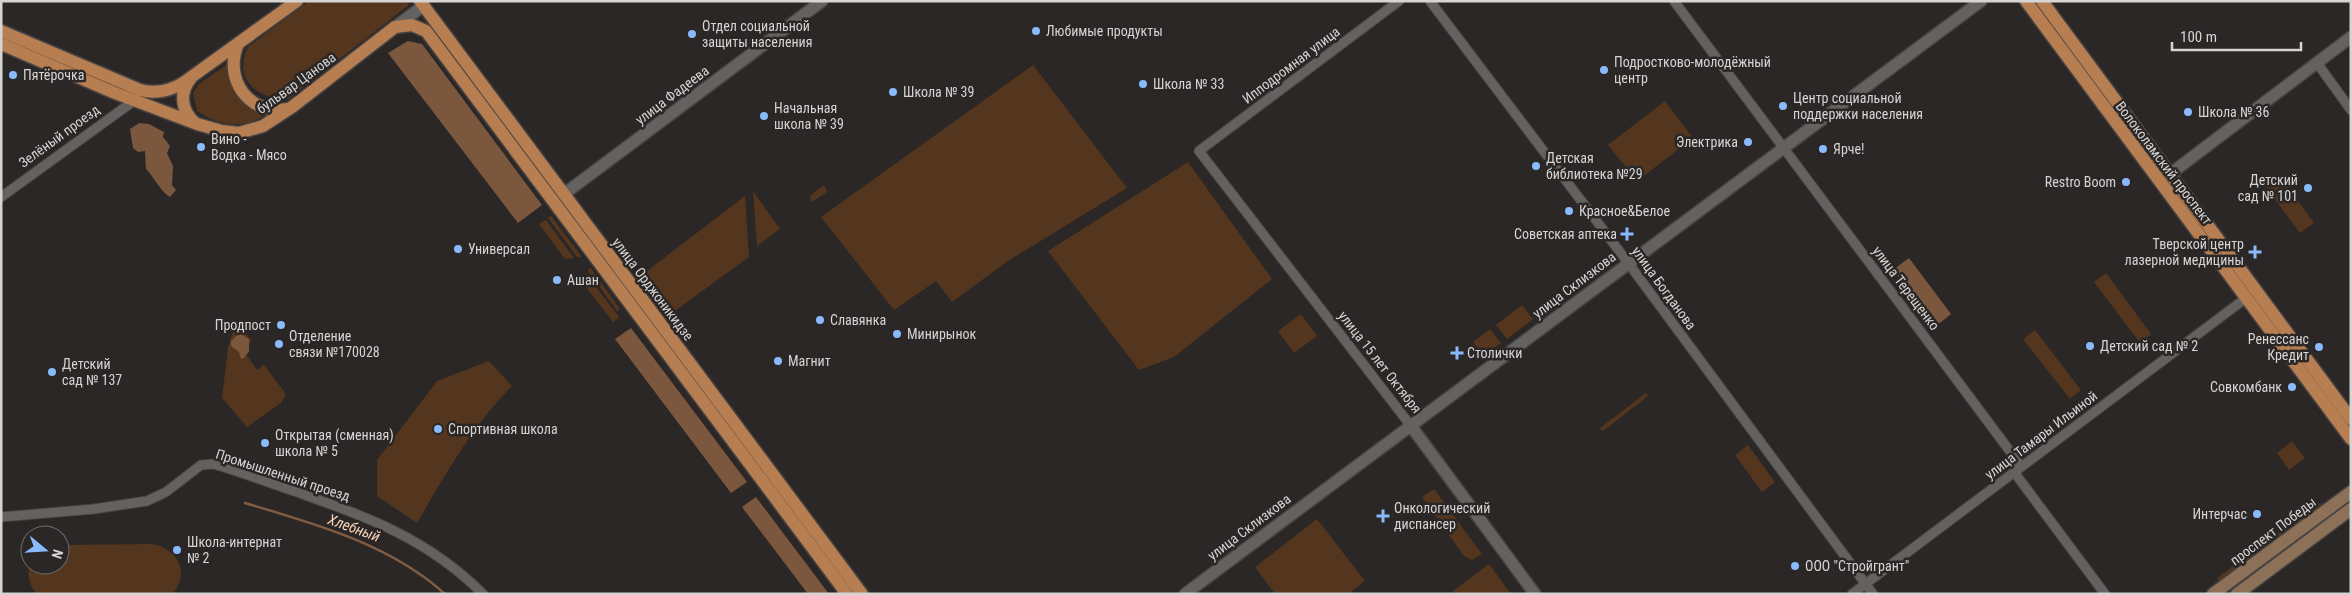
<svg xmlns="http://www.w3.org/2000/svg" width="2352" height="595" viewBox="0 0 2352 595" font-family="'Roboto Condensed',sans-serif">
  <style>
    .green { fill: #54351d }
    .forest { fill: #7b573e }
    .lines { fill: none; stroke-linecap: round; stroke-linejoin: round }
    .stream { stroke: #805c43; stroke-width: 2.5 }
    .minor-casing { stroke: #464342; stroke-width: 11 }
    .tertiary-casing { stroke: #464342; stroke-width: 14 }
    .secondary-casing { stroke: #464342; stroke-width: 15 }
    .primary-casing { stroke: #464342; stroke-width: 15 }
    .minor { stroke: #646260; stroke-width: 9 }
    .tertiary { stroke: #646260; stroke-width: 11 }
    .secondary { stroke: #8d7058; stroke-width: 12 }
    .primary { stroke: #b77e51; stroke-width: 12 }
    .poi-dot { fill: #89bafc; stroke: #2a2726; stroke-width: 2 }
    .labels { text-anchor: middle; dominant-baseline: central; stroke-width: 5; stroke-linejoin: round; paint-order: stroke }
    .poi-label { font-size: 14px; fill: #d6d5d4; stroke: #2a2726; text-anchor: start }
    .street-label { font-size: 14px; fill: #d6d5d4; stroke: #2a2726 }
    .water-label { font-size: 15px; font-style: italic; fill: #f7d2b8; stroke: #2a2726 }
  </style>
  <rect width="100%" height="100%" fill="#2a2726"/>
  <!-- green -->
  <g class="green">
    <path d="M309,1H406L409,5L288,99C257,99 232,79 248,47Z"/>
    <path d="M229,63C232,96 237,98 266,114C245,130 218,126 197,111L193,93L199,84Z"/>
    <polygon points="1033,65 1127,188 1008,261 952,302 936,281 894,310 821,217"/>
    <polygon points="1665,101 1693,138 1637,181 1608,145"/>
    <polygon points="1188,162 1272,279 1174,357 1139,370 1048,251"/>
    <polygon points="2279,175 2314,223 2300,233 2265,186"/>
    <polygon points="822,186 825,186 827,192 812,202 810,196"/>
    <polygon points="753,191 780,229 757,246"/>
    <polygon points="745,196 749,257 672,313 643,274"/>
    <polygon points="551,216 582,257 577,257 548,218"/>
    <polygon points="546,220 574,258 565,259 539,224"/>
    <polygon points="590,267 620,309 617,311 588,271"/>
    <polygon points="2106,273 2151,334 2140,343 2094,282"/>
    <polygon points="586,274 619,317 613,322 582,282"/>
    <polygon points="1522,305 1533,319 1507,339 1496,325"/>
    <polygon points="1301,314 1317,336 1294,353 1278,331"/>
    <polygon points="236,321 252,341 243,350 257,370 264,365 286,394 281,403 247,427 222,398 228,347"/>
    <polygon points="1490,329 1501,343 1483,356 1473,342"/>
    <polygon points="2035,330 2081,390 2070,399 2023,339"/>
    <path d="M489,361L512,386C473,425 445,475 417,523L377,496V460L437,381Z"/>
    <polygon points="1646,393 1648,396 1603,431 1600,428"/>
    <polygon points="2292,441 2305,458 2289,470 2277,453"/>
    <polygon points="1748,445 1775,482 1762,492 1735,455"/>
    <polygon points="1434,489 1482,554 1472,560 1464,556 1422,497"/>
    <polygon points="2320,503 2322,507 2297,526 2294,523"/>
    <polygon points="1317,519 1365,581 1348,594 1275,594 1255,567"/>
    <polygon points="2284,529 2288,533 2221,583 2217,578"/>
    <path d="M153,544C178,549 191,574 172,594H37C28,584 27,574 30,562V565H60V545Z"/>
    <polygon points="1489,564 1511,594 1455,594 1453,591"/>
  </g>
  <!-- forest -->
  <g class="forest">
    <polygon points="408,41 422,44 542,205 518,223 388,53"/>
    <path d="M139,123L149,124L164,132L163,137L170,146L167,153L173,166L172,185L176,190L170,197C162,193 153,176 146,169L145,151L138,152L133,148L130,129Z"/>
    <polygon points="1909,258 1951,314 1936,326 1893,270"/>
    <polygon points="631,328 747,482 731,493 615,339"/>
    <polygon points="241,334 249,339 249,351 244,358 241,359 239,352 231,346 231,341 236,336"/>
    <polygon points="756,497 829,594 808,594 742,507"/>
  </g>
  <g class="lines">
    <!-- stream -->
    <path class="stream" d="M245,503C315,524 390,544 445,594"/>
    <!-- minor casing -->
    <g class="minor-casing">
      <g id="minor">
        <polyline points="1399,1 1199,151 1411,426"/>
        <polyline points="1430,1 1623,256 1873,594"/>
        <polyline points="1674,1 2018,462 2014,472 2105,594"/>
        <polyline points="2317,63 2351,110"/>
        <polyline points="1,197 135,100"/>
        <path d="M1,517L94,509L147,501L166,492L201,465L213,464C242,472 269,483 297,492C369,518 427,538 483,594"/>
        <polyline points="1852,594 2246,298"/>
      </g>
    </g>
    <!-- tertiary casing -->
    <g class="tertiary-casing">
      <g id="tertiary">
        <polyline points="395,27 423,6"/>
        <polyline points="2170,174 2351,37"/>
        <polyline points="564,194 822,1"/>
        <polyline points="1411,426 1535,594"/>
        <polyline points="1185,594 1981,1"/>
      </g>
    </g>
    <!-- secondary casing -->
    <g class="secondary-casing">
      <g id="secondary">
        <polyline points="2213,594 2351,492"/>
        <polyline points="2237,594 2351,509"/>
      </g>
    </g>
    <!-- primary casing -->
    <g class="primary-casing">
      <g id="primary">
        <polyline points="420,1 862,594"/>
        <polyline points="2026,1 2351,439"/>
        <polyline points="2042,1 2351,419"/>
        <path d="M1,31L140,90C156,94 170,91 183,83L297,1"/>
        <polyline points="1,44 115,93 197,124 222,131 239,133 263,126 292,107 395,27 412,25 426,31 847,594"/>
        <path d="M238,44C223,79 249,116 288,109"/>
        <path d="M191,78C179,92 181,110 194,122"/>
      </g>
    </g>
    <!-- minor -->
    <use href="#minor" class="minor"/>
    <!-- tertiary -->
    <use href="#tertiary" class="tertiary"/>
    <!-- secondary -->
    <use href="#secondary" class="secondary"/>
    <!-- primary -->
    <use href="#primary" class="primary"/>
  </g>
  <!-- markers -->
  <g class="poi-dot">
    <circle cx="1036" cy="31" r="5"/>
    <circle cx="692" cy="34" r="5"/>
    <circle cx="1604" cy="70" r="5"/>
    <circle cx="13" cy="75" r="5"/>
    <circle cx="1143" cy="84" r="5"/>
    <circle cx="893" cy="92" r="5"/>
    <circle cx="1783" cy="106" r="5"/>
    <circle cx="2188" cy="112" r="5"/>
    <circle cx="764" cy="116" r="5"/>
    <circle cx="1748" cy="142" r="5"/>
    <circle cx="201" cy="147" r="5"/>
    <circle cx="1823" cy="149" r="5"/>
    <circle cx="1536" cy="166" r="5"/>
    <circle cx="2126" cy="182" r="5"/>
    <circle cx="2308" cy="188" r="5"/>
    <circle cx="1569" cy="211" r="5"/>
    <path d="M1624.5 226.5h5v5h5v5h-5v5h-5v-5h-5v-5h5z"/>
    <circle cx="458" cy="249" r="5"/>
    <path d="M2252.5 244.5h5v5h5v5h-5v5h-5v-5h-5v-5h5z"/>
    <circle cx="557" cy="280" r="5"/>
    <circle cx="820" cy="320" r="5"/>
    <circle cx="281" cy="325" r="5"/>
    <circle cx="897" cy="334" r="5"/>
    <circle cx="279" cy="344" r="5"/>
    <circle cx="2090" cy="346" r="5"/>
    <circle cx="2319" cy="347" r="5"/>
    <path d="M1454.5 345.5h5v5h5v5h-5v5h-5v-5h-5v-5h5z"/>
    <circle cx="778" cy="361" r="5"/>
    <circle cx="52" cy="372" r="5"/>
    <circle cx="2292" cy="387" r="5"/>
    <circle cx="438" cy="429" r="5"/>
    <circle cx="265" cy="443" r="5"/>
    <circle cx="2257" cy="514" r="5"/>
    <path d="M1380.5 508.5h5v5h5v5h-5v5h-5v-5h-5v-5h5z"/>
    <circle cx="177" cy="550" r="5"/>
    <circle cx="1795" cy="566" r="5"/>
  </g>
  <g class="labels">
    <!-- poi labels -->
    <g class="poi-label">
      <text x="702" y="26">Отдел социальной<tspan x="702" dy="16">защиты населения</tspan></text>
      <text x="1046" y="31">Любимые продукты</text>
      <text x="1614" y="62">Подростково-молодёжный<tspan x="1614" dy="16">центр</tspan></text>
      <text x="23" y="75">Пятёрочка</text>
      <text x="1153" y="84">Школа № 33</text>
      <text x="903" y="92">Школа № 39</text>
      <text x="1793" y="98">Центр социальной<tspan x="1793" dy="16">поддержки населения</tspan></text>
      <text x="774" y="108">Начальная<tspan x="774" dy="16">школа № 39</tspan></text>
      <text x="2198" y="112">Школа № 36</text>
      <text x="211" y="139">Вино -<tspan x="211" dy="16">Водка - Мясо</tspan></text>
      <text x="1738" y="142" text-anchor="end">Электрика</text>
      <text x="1833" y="149">Ярче!</text>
      <text x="1546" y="158">Детская<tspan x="1546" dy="16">библиотека №29</tspan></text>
      <text x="2298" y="180" text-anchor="end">Детский<tspan x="2298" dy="16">сад № 101</tspan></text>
      <text x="2116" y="182" text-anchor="end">Restro Boom</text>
      <text x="1579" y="211">Красное&amp;Белое</text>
      <text x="1617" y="234" text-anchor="end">Советская аптека</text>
      <text x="2244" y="244" text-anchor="end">Тверской центр<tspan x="2244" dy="16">лазерной медицины</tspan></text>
      <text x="468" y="249">Универсал</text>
      <text x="567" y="280">Ашан</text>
      <text x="830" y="320">Славянка</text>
      <text x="271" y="325" text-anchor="end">Продпост</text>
      <text x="907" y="334">Минирынок</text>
      <text x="289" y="336">Отделение<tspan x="289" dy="16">связи №170028</tspan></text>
      <text x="2309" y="339" text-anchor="end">Ренессанс<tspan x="2309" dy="16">Кредит</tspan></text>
      <text x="2100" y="346">Детский сад № 2</text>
      <text x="1467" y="353">Столички</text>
      <text x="788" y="361">Магнит</text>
      <text x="62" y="364">Детский<tspan x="62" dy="16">сад № 137</tspan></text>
      <text x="2282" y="387" text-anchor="end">Совкомбанк</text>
      <text x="448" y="429">Спортивная школа</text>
      <text x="275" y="435">Открытая (сменная)<tspan x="275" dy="16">школа № 5</tspan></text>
      <text x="1394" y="508">Онкологический<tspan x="1394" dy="16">диспансер</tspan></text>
      <text x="2247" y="514" text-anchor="end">Интерчас</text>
      <text x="187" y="542">Школа-интернат<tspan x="187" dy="16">№ 2</tspan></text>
      <text x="1805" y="566">ООО "Стройгрант"</text>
    </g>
    <!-- street labels -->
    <g class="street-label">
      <text transform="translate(1291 65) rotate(-37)">Ипподромная улица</text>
      <text transform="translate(296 83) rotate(-36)">бульвар Цанова</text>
      <text transform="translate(672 95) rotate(-37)">улица Фадеева</text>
      <text transform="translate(59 136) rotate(-36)">Зелёный проезд</text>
      <text transform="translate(2164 163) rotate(53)">Волоколамский проспект</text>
      <text transform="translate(1574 285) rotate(-37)">улица Склизкова</text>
      <text transform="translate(1664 288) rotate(54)">улица Богданова</text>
      <text transform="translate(1906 288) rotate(53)">улица Терещенко</text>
      <text transform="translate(653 289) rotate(53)">улица Орджоникидзе</text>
      <text transform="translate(1380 362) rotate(52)">улица 15 лет Октября</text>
      <text transform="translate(2041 435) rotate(-37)">улица Тамары Ильиной</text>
      <text transform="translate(283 475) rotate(18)">Промышленный проезд</text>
      <text transform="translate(1249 527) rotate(-37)">улица Склизкова</text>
      <text transform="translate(2273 531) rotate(-37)">проспект Победы</text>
    </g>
    <!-- water labels -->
    <g class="water-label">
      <text transform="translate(354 528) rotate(20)">Хлебный</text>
    </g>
  </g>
  <!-- border -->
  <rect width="2352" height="595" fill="none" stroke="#d6d5d4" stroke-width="5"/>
  <!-- north arrow -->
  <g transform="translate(45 550) rotate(108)"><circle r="24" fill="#2a2726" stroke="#6f6d6c"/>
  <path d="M0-4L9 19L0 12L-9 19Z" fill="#89bafc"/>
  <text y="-8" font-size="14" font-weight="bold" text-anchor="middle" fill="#d6d5d4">N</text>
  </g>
  <!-- scale -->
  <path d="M2172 42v8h129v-8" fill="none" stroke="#d6d5d4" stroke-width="2.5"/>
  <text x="2180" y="42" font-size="15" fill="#d6d5d4" stroke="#2a2726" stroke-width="4" paint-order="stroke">100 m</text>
</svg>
